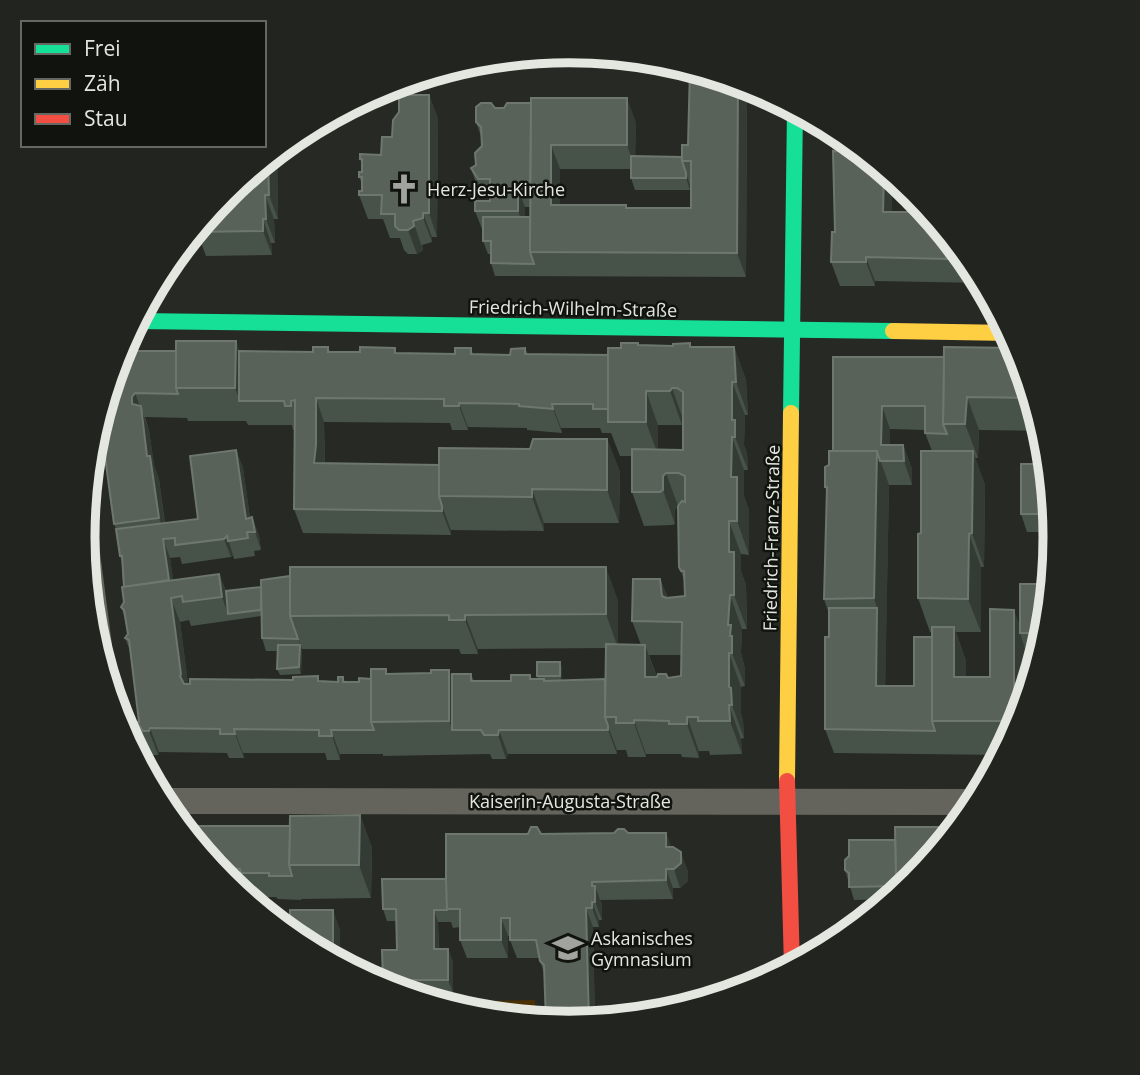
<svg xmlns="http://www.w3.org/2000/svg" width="1140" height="1075" viewBox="0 0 1140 1075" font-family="'Open Sans',sans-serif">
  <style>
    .green { fill: #4c3005 }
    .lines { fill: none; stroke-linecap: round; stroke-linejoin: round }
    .street { stroke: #65645c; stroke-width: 26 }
    .fast { stroke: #16e098; stroke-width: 16 }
    .slow { stroke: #ffcf43; stroke-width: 16 }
    .jam { stroke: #f24e42; stroke-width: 16 }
    .wall { fill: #475249; fill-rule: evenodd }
    .shaded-wall { fill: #333b34 }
    .building { fill: #586259; stroke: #6d776e; stroke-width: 2 }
    .labels { text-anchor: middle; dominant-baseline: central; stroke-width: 5; stroke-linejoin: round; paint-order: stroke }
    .poi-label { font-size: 18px; fill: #e3e7df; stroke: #11130e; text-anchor: start }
    .street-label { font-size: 18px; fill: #e3e7df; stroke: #11130e }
    .rim { fill: none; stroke: #e3e7df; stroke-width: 9 }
  </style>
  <rect width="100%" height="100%" fill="#272924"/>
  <!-- green -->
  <polygon class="green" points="535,1000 535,1021 475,1015 452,1008 452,1002"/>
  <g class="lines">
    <!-- street -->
    <g class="street">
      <polyline points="84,530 101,661"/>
      <polyline points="162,801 978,802"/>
    </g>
    <!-- fast -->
    <g class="fast">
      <polyline points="136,321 893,331"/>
      <polyline points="791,413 795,109"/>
    </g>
    <!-- slow -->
    <g class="slow">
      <polyline points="893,331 1010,333"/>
      <polyline points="787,781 791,413"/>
    </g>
    <!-- jam -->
    <polyline class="jam" points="787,781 792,968"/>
  </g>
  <!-- wall -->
  <g class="wall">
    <path d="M690,68L747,85L746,277L495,276L491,263V254H488L483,241V229H482L475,211L490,201V197H485L477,186L471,168L476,165L482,146V139L476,122L495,108L636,122L635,156L682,157L688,145ZM560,169H631V178L635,190H690L691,185V208H627L560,205ZM525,207H530V217H525Z"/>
    <polygon points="429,95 438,119 437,237 432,237 432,242 422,245 423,250 417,254 408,254 404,250 400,238 390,238 383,219 368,219 359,195 362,191 362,184 359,177 362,172 362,165 360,159 381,155 392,137"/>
    <polygon points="841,133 911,191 911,196 892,196 892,212 926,212 926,208 975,267 983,283 875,281 875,286 840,286 831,262 835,232 833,151 830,142"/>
    <polygon points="277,151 278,219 274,219 275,243 271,243 272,255 206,256 197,232"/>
    <path d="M236,341L239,351L313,352L328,347L330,352L455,354L471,348L473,354L510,355L525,348L528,354L608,355L621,348L639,345L734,347L746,380L748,415H745L744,445L747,453L748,470H744V496L749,510V555L741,554V571L746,585L747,629H742L741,653L745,669V686L741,687V714L743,721L744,738L741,739L742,754L710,755L709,751H699V758L682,757L681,754H646V757H628L626,750H617V754H508L506,759H492L490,754L383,756V754H340V760H327L325,753H243L244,758H229L227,753L159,752L158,755H151L146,746L137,722H139L131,653L125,638L128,634L127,623L121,607L124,602L122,563L120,556L116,529L114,524L100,419L176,351ZM145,417L187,418L188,421H246L248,425H292L293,430H295L294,509L303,533L451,535V530L544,531V523H619L620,472L607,439L530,449L439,465L325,463L324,422L450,423L452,430H468V427L527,428V430L562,433L561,428H600L602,433H611L620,456H632V492L644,526L672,525L675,524V510L678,506L679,567L685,582V596L668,598L660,579L632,621L641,645H618V600L226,591L219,574L173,580L170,558L180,557L182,564L231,557L233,555L234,559L255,556L254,551L261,550L259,536L252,517L250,518L243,468L236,450L198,519L165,523L159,479L154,465L149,430ZM683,423V450H658V425H682ZM261,616L262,638L266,651H278L277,669L280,675L301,674L302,649H459L461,654H478V649L606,648L605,679L562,681V669L560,662L537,676L538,679L511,681H474L471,674L452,679L449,670L431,673L388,674L359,682H345L343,677L338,682L188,684L180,622L189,620L191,626ZM649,655H681V676L668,678L657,677Z"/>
    <path d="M1020,352L1044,431L979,430L978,458H975L985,485L984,567H981V632H956L966,661V677H990L1020,625L1047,633L1042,652H1026V687H1031L1020,724L1003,755L834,753L825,729L829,614L824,599L827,492L825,487L833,451V357H944ZM890,429L925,430V433L932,451L921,533L918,598L930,632H932V637L914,686H885L889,485H912V469L903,445H890Z"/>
    <polygon points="1050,464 1056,532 1027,532 1021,514"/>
    <polygon points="360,815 372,848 371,898 301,899 301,900 278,899 276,897 249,897 248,893 240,892 180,826 290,826"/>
    <polygon points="959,827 914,882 893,899 854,900 845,870 895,840"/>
    <polygon points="666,833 671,847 688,871 688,881 680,888 673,888 673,899 600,900 602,905 602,920 599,920 599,927 593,927 595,1022 570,1024 544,973 539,958 517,958 510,940 510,936 508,936 508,958 467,958 460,940 460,927 453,928 451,922 438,922 439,949 448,949 453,962 453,992 402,993 385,988 383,980 397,950 396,921 387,921 383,909 541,834"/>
  </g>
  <!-- shaded-wall -->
  <g class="shaded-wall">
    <polygon points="738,82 747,85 746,277 737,253"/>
    <polygon points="429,95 438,119 437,237 429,213"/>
    <polygon points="627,98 636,122 635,169 627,145"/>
    <polygon points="551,145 560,169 560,228 551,205"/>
    <polygon points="277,151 278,219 269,195 268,158"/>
    <polygon points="884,172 892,196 892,236 883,212"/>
    <polygon points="686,173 690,185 690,190 686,178"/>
    <polygon points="518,189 525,207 525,230 518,211"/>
    <polygon points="265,195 274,219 275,243 266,219"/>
    <polygon points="423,213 432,237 432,242 423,218"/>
    <polygon points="263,219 271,243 272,255 263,231"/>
    <polygon points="413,221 423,250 417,254 408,230"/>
    <polygon points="866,257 875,281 875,286 866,262"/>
    <polygon points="236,341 248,375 240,401 235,388"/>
    <polygon points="734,347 746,380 748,415 736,382"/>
    <polygon points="732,382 745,415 744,445 747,453 748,470 735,437 732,420"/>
    <polygon points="672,388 684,422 682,425 670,391"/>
    <polygon points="646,391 658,425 658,455 646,422"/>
    <polygon points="135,393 149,430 154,465 159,479 167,542 159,518 147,456 132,404 132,397"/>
    <polygon points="967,397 979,430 978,458 965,424"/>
    <polygon points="316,398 324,422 325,469 314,463"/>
    <polygon points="459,403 468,427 468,430 459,406"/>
    <polygon points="552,404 561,428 562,433 553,409"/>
    <polygon points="882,406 890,429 890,461 881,445"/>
    <polygon points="732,437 744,470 744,496 749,510 749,555 737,521 731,477"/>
    <polygon points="607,439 620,472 619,523 607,490"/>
    <polygon points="903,445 912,469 912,485 904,461"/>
    <polygon points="236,450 243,468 252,532 246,519"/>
    <polygon points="877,451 889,485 885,709 876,686 877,608 874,598"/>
    <polygon points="973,451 985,485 984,567 972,533"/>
    <polygon points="666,473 678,506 675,510 675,524 663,490 663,476"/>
    <polygon points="532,489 544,523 544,531 532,497"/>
    <polygon points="442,506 451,530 451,535 442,511"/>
    <polygon points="252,517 259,536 261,550 255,532"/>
    <polygon points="729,521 741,554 741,571 746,585 747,629 734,595 729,552"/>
    <polygon points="969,534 981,567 981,632 968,599"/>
    <polygon points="227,536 233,555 231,557 224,539"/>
    <polygon points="163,539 170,558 176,597 170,586"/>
    <polygon points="606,567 618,600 618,648 606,614"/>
    <polygon points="219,574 228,597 228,614 222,597"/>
    <polygon points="660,579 673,612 662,596"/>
    <polygon points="730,595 742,629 741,653 745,669 745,686 732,653 728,625"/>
    <polygon points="171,598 180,622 190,698 180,676"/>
    <polygon points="1014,610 1023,633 1020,633 1026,652 1027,701 1014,688"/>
    <polygon points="465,615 478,649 478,654 465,620"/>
    <polygon points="954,627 966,661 966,710 954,677"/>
    <polygon points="298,637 302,649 301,674 299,667 300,645"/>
    <polygon points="645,645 657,678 645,677"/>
    <polygon points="729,653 741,687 741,714 743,721 744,738 732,705 729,687"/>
    <polygon points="560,662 562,669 562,683 560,676"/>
    <polygon points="449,670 461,703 452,730 449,721"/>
    <polygon points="729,705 741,739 742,754 730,721"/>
    <polygon points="687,717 699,751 699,758 687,724"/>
    <polygon points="634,720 646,754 646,757 634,723"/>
    <polygon points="608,726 617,750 617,754 608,730"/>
    <polygon points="150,728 159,752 158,755 149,731"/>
    <polygon points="234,729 243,753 244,758 235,734"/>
    <polygon points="331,730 340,754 340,760 332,736"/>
    <polygon points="499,730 508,754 506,759 498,735"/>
    <polygon points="360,815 372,848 371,898 359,865"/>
    <polygon points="666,833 673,851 666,847"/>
    <polygon points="681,852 688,871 688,881 680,888 674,869"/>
    <polygon points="231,868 240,892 240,893 231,886 227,874"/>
    <polygon points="666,869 673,888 673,899 666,880"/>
    <polygon points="592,882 595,890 595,886 602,905 602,920 595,902"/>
    <polygon points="592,902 599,920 599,927 592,908"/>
    <polygon points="586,908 593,927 595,1022 589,1022"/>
    <polygon points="333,910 340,929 340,964 333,960"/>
    <polygon points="434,910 438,922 439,961 434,949"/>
    <polygon points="501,918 508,936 508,958 501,940"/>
    <polygon points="448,949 453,962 453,992 448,980"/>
  </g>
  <!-- building -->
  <g class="building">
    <polygon points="690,68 738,82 737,253 530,252 531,98 627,98 627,145 551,145 551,205 626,205 626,208 691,208 691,161 682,161 682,145 688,145"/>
    <polygon points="399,95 429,95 429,213 423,213 423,218 413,221 414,226 408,230 399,230 395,226 395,214 381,214 382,195 359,195 359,191 362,191 362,177 359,177 359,172 362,172 362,159 360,159 360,154 381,155 382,137 392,137 393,120 399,112"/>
    <polygon points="481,103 491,103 495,108 504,108 507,103 531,103 530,189 518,189 518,211 475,211 475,201 490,201 490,179 478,179 471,168 476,165 475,153 482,146 481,127 476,122 476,107"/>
    <polygon points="830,127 841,133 852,142 830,142"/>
    <polygon points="833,151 864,152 889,172 884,172 883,212 926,212 926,208 943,229 943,250 947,259 866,257 866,262 831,262 832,232 835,232"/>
    <polygon points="631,156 682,157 682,161 686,173 686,178 631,178"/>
    <polygon points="268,158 269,195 265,195 266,219 263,219 263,231 197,232 197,228 226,193"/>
    <polygon points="483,217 530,217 530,252 534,264 491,263 491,241 483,241"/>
    <polygon points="943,229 961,250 943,250"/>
    <polygon points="176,341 236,341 235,388 176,388"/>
    <polygon points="621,343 638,343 638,345 673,346 673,344 690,343 690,347 734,347 736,382 732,382 732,420 735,420 735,437 732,437 731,477 737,477 737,521 729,521 729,552 734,552 734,595 730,595 728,625 731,625 730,636 732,636 732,653 729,653 729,687 731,688 732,705 729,705 730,721 698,721 698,717 687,717 687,724 669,724 669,721 634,720 634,723 616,723 616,717 605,717 606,644 645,645 645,677 657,677 658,674 666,674 668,678 681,676 682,622 632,621 633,579 660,579 662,596 666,598 685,596 684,571 681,571 679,567 678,506 682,501 685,502 685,476 679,473 666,473 663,476 663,490 660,492 632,492 632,449 683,450 683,392 677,388 672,388 670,391 646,391 646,422 608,422 608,348 621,348"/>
    <polygon points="313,347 328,347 328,352 360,352 360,347 395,348 395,353 455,354 455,348 471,348 471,354 510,355 511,349 525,348 525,354 608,355 608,409 593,409 593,404 552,404 553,409 519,406 519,404 459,403 459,406 444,406 444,399 316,398 316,445 314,463 439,465 439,496 442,506 442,511 294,509 295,400 291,401 291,406 285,406 284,401 239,401 239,351 313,352"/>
    <polygon points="944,347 1018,348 1034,398 967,397 965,424 943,424"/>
    <polygon points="120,351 176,351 176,388 178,394 135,393 132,397 132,404 141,406 147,456 150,456 159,518 114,524 100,419"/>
    <polygon points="833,357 944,357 943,424 947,434 925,433 925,406 882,406 881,445 903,445 904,461 880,461 877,451 833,451"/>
    <polygon points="533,439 607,439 607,490 532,489 532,497 439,496 439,448 530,449"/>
    <polygon points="236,450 246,519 252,517 255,532 247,532 248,538 228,541 227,536 224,539 175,545 175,538 163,539 169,580 124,587 122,556 120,556 116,529 198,519 190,456"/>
    <polygon points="829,451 877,451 874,598 824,599 827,487 825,487 825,467 829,465"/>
    <polygon points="921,451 973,451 972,533 969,534 968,599 918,598 918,534 921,533"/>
    <polygon points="1021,464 1050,464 1054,514 1021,514"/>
    <polygon points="290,567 606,567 606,614 465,615 465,620 449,620 449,615 290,616"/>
    <polygon points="219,574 222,597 183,602 182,596 171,598 181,674 180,676 184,684 190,684 190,679 293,680 293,677 318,676 318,681 338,682 338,677 343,677 343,682 359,682 359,678 371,679 371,722 374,730 331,730 332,736 319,736 319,730 234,729 235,734 220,734 220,729 150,728 149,731 143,731 137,722 139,722 129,640 125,638 128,634 124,610 121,607 124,602 122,587"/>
    <polygon points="290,576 290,616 298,639 262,638 261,580"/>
    <polygon points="1020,584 1052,584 1047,633 1020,633"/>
    <polygon points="261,587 261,610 228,614 226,591"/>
    <polygon points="829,608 877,608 876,686 914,686 914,637 932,637 932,721 935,731 825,729 825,637 829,637"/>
    <polygon points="990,609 1014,610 1014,688 1031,687 1020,721 932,721 932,627 954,627 954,677 990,677"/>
    <polygon points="278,645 300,645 299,667 277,669"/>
    <rect x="537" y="662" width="23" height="14"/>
    <polygon points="371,669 386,669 386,674 431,673 431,670 449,670 449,721 371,722"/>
    <polygon points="452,674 471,674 471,681 511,681 511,675 530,675 530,679 544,679 544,681 605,679 605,717 608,726 608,730 499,730 498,735 484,735 481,730 452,730"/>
    <polygon points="360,815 359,865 289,865 290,816"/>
    <polygon points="180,826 290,826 289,865 292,876 269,876 269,873 241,873 240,869 231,868 227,874 231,886 226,881"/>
    <polygon points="531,827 537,827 541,834 614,833 618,829 624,829 628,833 666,833 666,847 673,847 681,852 681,863 674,869 666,869 666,880 592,882 592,886 595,886 595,902 592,902 592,908 586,908 589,1022 570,1024 546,1022 544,965 540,961 536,940 510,940 510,918 501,918 501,940 460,940 460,909 446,909 446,834 528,834"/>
    <polygon points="895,827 959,827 919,876 896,875"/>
    <polygon points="849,840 895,840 896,875 900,886 849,887 849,873 845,870 845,860 849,856"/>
    <polygon points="382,879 446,879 447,910 434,910 434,949 448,949 448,980 383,980 382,950 397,950 396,909 383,909"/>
    <polygon points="290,910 333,910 333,960 299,942 290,934"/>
  </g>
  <!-- icons -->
  <defs>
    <g id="church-bare" transform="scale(2.415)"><path d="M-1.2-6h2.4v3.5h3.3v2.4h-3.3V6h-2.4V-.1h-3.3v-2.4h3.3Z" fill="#a1a49e" stroke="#11130e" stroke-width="2.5" paint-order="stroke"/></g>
    <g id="school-bare" transform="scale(2.415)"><path d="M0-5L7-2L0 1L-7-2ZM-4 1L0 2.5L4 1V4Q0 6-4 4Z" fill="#a1a49e" stroke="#11130e" stroke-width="2.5" paint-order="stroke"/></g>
  </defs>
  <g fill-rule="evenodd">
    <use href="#church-bare" x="404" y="189"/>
    <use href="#school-bare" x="568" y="948"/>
  </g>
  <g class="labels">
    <!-- poi labels -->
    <g class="poi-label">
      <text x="427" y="189">Herz-Jesu-Kirche</text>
      <text x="591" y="938">Askanisches<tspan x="591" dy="21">Gymnasium</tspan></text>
    </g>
    <!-- street labels -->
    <g class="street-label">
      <text transform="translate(573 308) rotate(1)">Friedrich-Wilhelm-Straße</text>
      <text transform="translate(771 538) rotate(-89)">Friedrich-Franz-Straße</text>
      <text x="570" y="801">Kaiserin-Augusta-Straße</text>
    </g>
  </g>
  <!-- crop -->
  <path d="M0 0H1140V1075H0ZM95 537a474 474 0 1 1 948 0a474 474 0 1 1-948 0Z" fill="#22241f" fill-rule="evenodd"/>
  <path class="rim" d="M95 537a474 474 0 1 1 948 0a474 474 0 1 1-948 0Z"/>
  <!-- legend -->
  <rect x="21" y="21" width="245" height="126" fill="#11130e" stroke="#656862" stroke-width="2"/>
  <rect x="35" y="44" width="35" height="10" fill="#16e098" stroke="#656862" stroke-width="2"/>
  <text x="84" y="56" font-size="21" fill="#e3e7df">Frei</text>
  <rect x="35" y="79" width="35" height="10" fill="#ffcf43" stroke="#656862" stroke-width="2"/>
  <text x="84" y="91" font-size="21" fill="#e3e7df">Zäh</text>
  <rect x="35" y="114" width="35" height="10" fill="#f24e42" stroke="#656862" stroke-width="2"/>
  <text x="84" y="126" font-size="21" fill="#e3e7df">Stau</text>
</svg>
